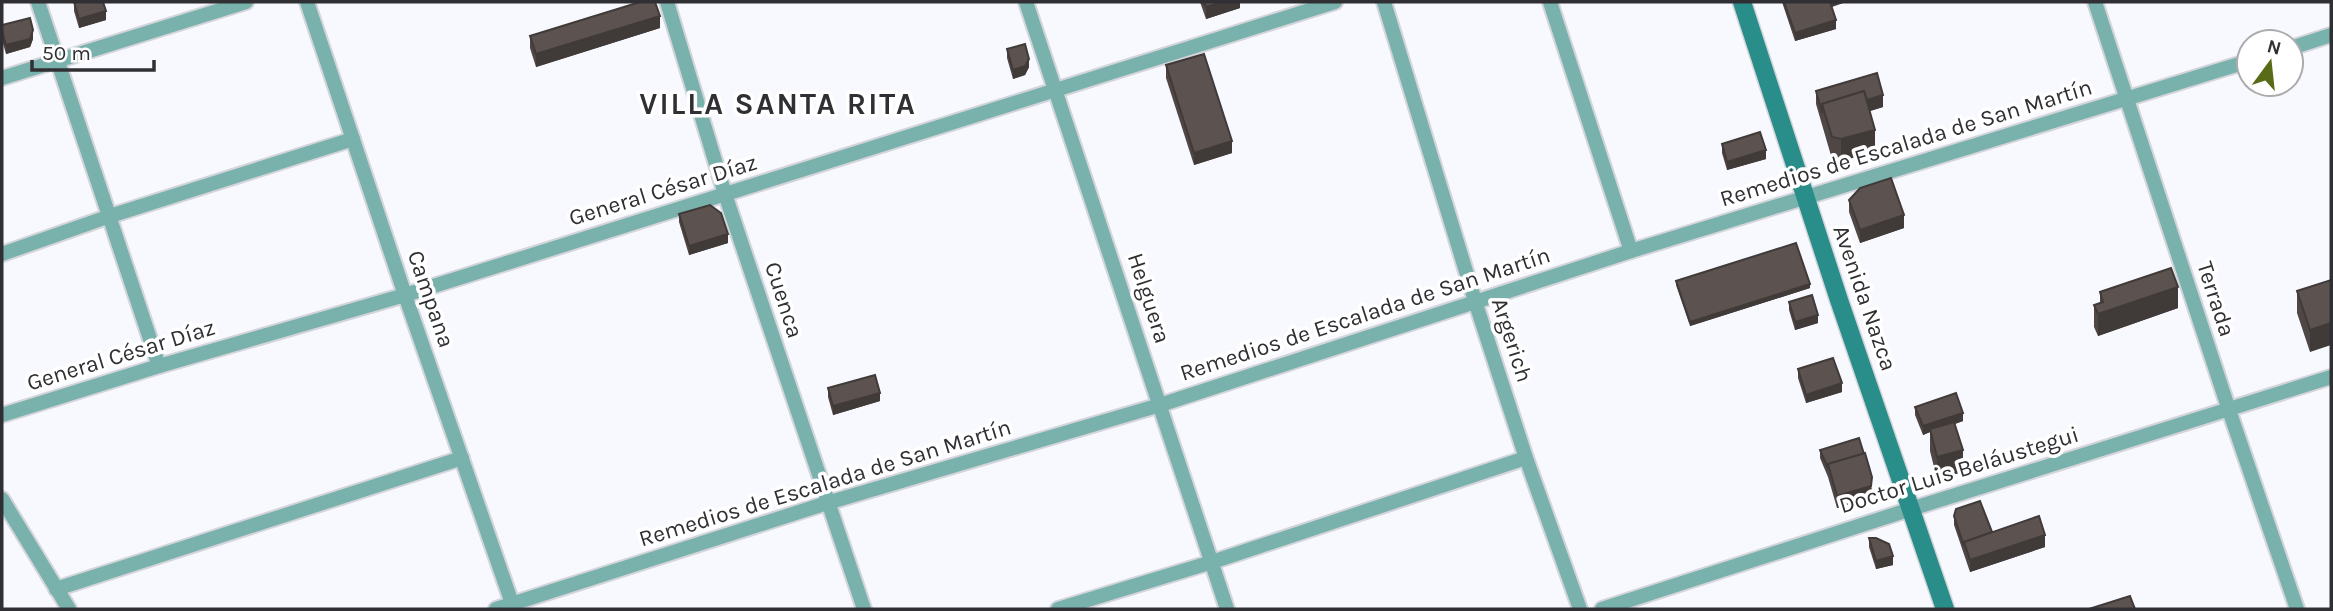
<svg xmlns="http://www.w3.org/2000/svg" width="2333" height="611" viewBox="0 0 2333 611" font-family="Karla,sans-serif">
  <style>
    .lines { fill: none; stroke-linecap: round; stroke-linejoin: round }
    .street-casing { stroke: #d4d5da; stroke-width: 18 }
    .secondary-casing { stroke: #d4d5da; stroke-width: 21 }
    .street { stroke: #79b1ad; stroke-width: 14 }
    .secondary { stroke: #298d89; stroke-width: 18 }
    .wall { fill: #4f4745 }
    .shaded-wall { fill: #403a38 }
    .building { fill: #5c5350; stroke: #403a38; stroke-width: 2 }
    .labels { text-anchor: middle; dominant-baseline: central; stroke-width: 7; stroke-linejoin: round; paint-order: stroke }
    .street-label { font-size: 23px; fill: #303034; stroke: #fff }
    .district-label { font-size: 30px; font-weight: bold; letter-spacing: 2px; fill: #303034; stroke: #fff }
  </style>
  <rect width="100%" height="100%" fill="#f8f9ff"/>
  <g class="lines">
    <!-- street casing -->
    <g class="street-casing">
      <g id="street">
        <polyline points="38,2 159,366"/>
        <polyline points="307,2 405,295 514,609"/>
        <polyline points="667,2 725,194 864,609"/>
        <polyline points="1026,2 1227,609"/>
        <polyline points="1384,2 1475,301 1526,458 1580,609"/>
        <polyline points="1550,2 1631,251"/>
        <polyline points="2095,2 2229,410 2297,609"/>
        <polyline points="2291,48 2331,35"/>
        <polyline points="2,78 246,2"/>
        <polyline points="2,254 110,216 353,139"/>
        <polyline points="2,415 159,366 405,295 1335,2"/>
        <polyline points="2,499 69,609"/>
        <polyline points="56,589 462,458"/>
        <polyline points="496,609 827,503 1160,405 1631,251 2249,61"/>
        <polyline points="1058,609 1212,562 1526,458"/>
        <polyline points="1602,609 1911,509 2331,377"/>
      </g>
    </g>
    <!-- secondary casing -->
    <g class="secondary-casing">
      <polyline id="secondary" points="1742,2 1839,300 1945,609"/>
    </g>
    <!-- street -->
    <use href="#street" class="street"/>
    <!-- secondary -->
    <use href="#secondary" class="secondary"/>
  </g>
  <!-- wall -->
  <g class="wall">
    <polygon points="74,2 106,20 79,28 74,11"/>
    <polygon points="1200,2 1240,2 1240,8 1206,19"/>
    <polygon points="1782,2 1846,2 1832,7 1836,29 1795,41"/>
    <polygon points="2,25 33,39 30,47 6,54 2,40"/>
    <polygon points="660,28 536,67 530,48 530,36"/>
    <polygon points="1007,49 1029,67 1025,75 1013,79 1007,58"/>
    <polygon points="1166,65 1232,153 1194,165 1166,78"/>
    <polygon points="1816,91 1883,107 1870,111 1875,152 1841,161 1832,159 1816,104"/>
    <polygon points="1722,144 1766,159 1727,170 1722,153"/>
    <polygon points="1849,200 1904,228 1860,243 1849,212"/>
    <polygon points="679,214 728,243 689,255 679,222"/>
    <polygon points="2331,280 2310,352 2297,313 2297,291"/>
    <polygon points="1676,281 1810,288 1690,326 1676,285"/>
    <polygon points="2100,292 2178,308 2098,336 2094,327 2094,305 2100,303"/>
    <polygon points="1789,302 1818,323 1795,330 1789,310"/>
    <polygon points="1798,369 1842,392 1806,403 1798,378"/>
    <polygon points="828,388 880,401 833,415 828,397"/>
    <polygon points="1915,407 1963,421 1955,424 1963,472 1937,479 1930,451 1930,432 1923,435 1915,415"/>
    <polygon points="1820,450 1872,489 1871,498 1837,508 1828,477 1820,458"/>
    <polygon points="1954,516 1992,532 2045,547 1970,572 1954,525"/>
    <polygon points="1869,538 1893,565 1876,569 1869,547"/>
  </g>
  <!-- shaded-wall -->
  <g class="shaded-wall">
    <polygon points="1222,2 1240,2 1240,8 1206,19 1206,7"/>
    <polygon points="1829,2 1846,2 1829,7"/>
    <polygon points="106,11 106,20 79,28 79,19"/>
    <polygon points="660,16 660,28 536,67 536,54"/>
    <polygon points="1836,20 1836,29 1795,41 1795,33"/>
    <polygon points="33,30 33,39 30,47 6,54 6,45"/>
    <polygon points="1029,59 1029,67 1025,75 1013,79 1013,70"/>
    <polygon points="1883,95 1883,107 1828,124 1825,112"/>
    <polygon points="1875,130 1875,152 1841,161 1841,139"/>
    <polygon points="1232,141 1232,153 1194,165 1194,153"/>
    <polygon points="1766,150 1766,159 1727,170 1727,162"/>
    <polygon points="1904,215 1904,228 1860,243 1860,230"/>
    <polygon points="728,234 728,243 689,255 689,246"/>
    <polygon points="1810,284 1810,288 1690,326 1690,322"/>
    <polygon points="2178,287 2178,308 2098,336 2098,314"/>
    <polygon points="1818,315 1818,323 1795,330 1795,322"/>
    <polygon points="2331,323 2331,345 2310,352 2310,330"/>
    <polygon points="1842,383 1842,392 1806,403 1806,395"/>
    <polygon points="880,393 880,401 833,415 833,406"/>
    <polygon points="1963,413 1963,421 1931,432 1930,429 1930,432 1923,435 1923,426"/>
    <polygon points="1963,450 1963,472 1937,479 1937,457"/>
    <polygon points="1872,477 1871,498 1837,508 1837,496"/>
    <polygon points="2045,535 2045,547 1970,572 1970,560"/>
    <polygon points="1893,556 1893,565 1876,569 1876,561"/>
  </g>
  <!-- building -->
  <g class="building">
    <polygon points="74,2 103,2 106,11 79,19"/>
    <polygon points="640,2 655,2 660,16 536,54 530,36"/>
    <polygon points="1204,2 1222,2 1206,7"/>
    <polygon points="1784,2 1830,2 1836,20 1795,33"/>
    <polygon points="30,18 33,30 30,39 6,45 2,31 2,25"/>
    <polygon points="1025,44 1029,59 1025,66 1013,70 1007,49"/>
    <polygon points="1204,54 1232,141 1194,153 1166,65"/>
    <polygon points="1877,73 1883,95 1867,100 1864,91 1822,104 1822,113 1816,91"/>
    <polygon points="1864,91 1875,130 1841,139 1832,137 1822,104"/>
    <polygon points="1760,132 1766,150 1727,162 1722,144"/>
    <polygon points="1891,178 1904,215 1860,230 1849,200 1860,188"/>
    <polygon points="710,205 721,213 728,234 689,246 679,214"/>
    <polygon points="1796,243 1810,284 1690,322 1676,281"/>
    <polygon points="2171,268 2178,287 2098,314 2094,305 2103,302 2100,292"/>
    <polygon points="2331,280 2331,323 2310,330 2297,291"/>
    <polygon points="1812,295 1818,315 1795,322 1789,302"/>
    <polygon points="1833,358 1842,383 1806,395 1798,369"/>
    <polygon points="875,375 880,393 833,406 828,388"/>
    <polygon points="1956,393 1963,413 1923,426 1915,407"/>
    <polygon points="1954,422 1963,450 1937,457 1930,429"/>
    <polygon points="1859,438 1864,454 1828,464 1828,468 1820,450"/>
    <polygon points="1865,453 1872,477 1871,486 1837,496 1828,464"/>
    <polygon points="1980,501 1992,532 1964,542 1964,546 1954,516 1956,509"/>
    <polygon points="2039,516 2045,535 1970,560 1964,542"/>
    <polygon points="1869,538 1876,538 1889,544 1893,556 1876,561"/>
    <polygon points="2130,596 2135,609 2089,609"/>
  </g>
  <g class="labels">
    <!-- street labels -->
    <g class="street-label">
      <text transform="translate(1906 143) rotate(-17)">Remedios de Escalada de San Martín</text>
      <text transform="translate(663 190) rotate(-17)">General César Díaz</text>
      <text transform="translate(1149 298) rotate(72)">Helguera</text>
      <text transform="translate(1865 298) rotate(71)">Avenida Nazca</text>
      <text transform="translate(431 299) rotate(71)">Campana</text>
      <text transform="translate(2216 299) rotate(72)">Terrada</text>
      <text transform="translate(784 300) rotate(72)">Cuenca</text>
      <text transform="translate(1365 314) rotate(-18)">Remedios de Escalada de San Martín</text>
      <text transform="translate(1512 340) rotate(72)">Argerich</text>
      <text transform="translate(121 355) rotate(-17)">General César Díaz</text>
      <text transform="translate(1959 470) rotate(-17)">Doctor Luis Beláustegui</text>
      <text transform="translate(825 483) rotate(-17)">Remedios de Escalada de San Martín</text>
    </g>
    <!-- district labels -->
    <g class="district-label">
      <text x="778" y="104">VILLA SANTA RITA</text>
    </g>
  </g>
  <!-- border -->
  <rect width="2333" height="611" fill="none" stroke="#303034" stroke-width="7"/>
  <!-- north arrow -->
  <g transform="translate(2270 63) rotate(15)"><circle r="33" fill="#ffffff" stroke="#acacae" stroke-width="2"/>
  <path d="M0-5L12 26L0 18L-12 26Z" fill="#596b16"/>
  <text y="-10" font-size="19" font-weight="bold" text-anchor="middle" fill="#303034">N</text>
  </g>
  <!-- scale -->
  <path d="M32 60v10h122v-10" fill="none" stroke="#303034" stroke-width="3.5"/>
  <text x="42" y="60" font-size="21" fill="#303034" stroke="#ffffff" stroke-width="5" paint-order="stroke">50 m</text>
</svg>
